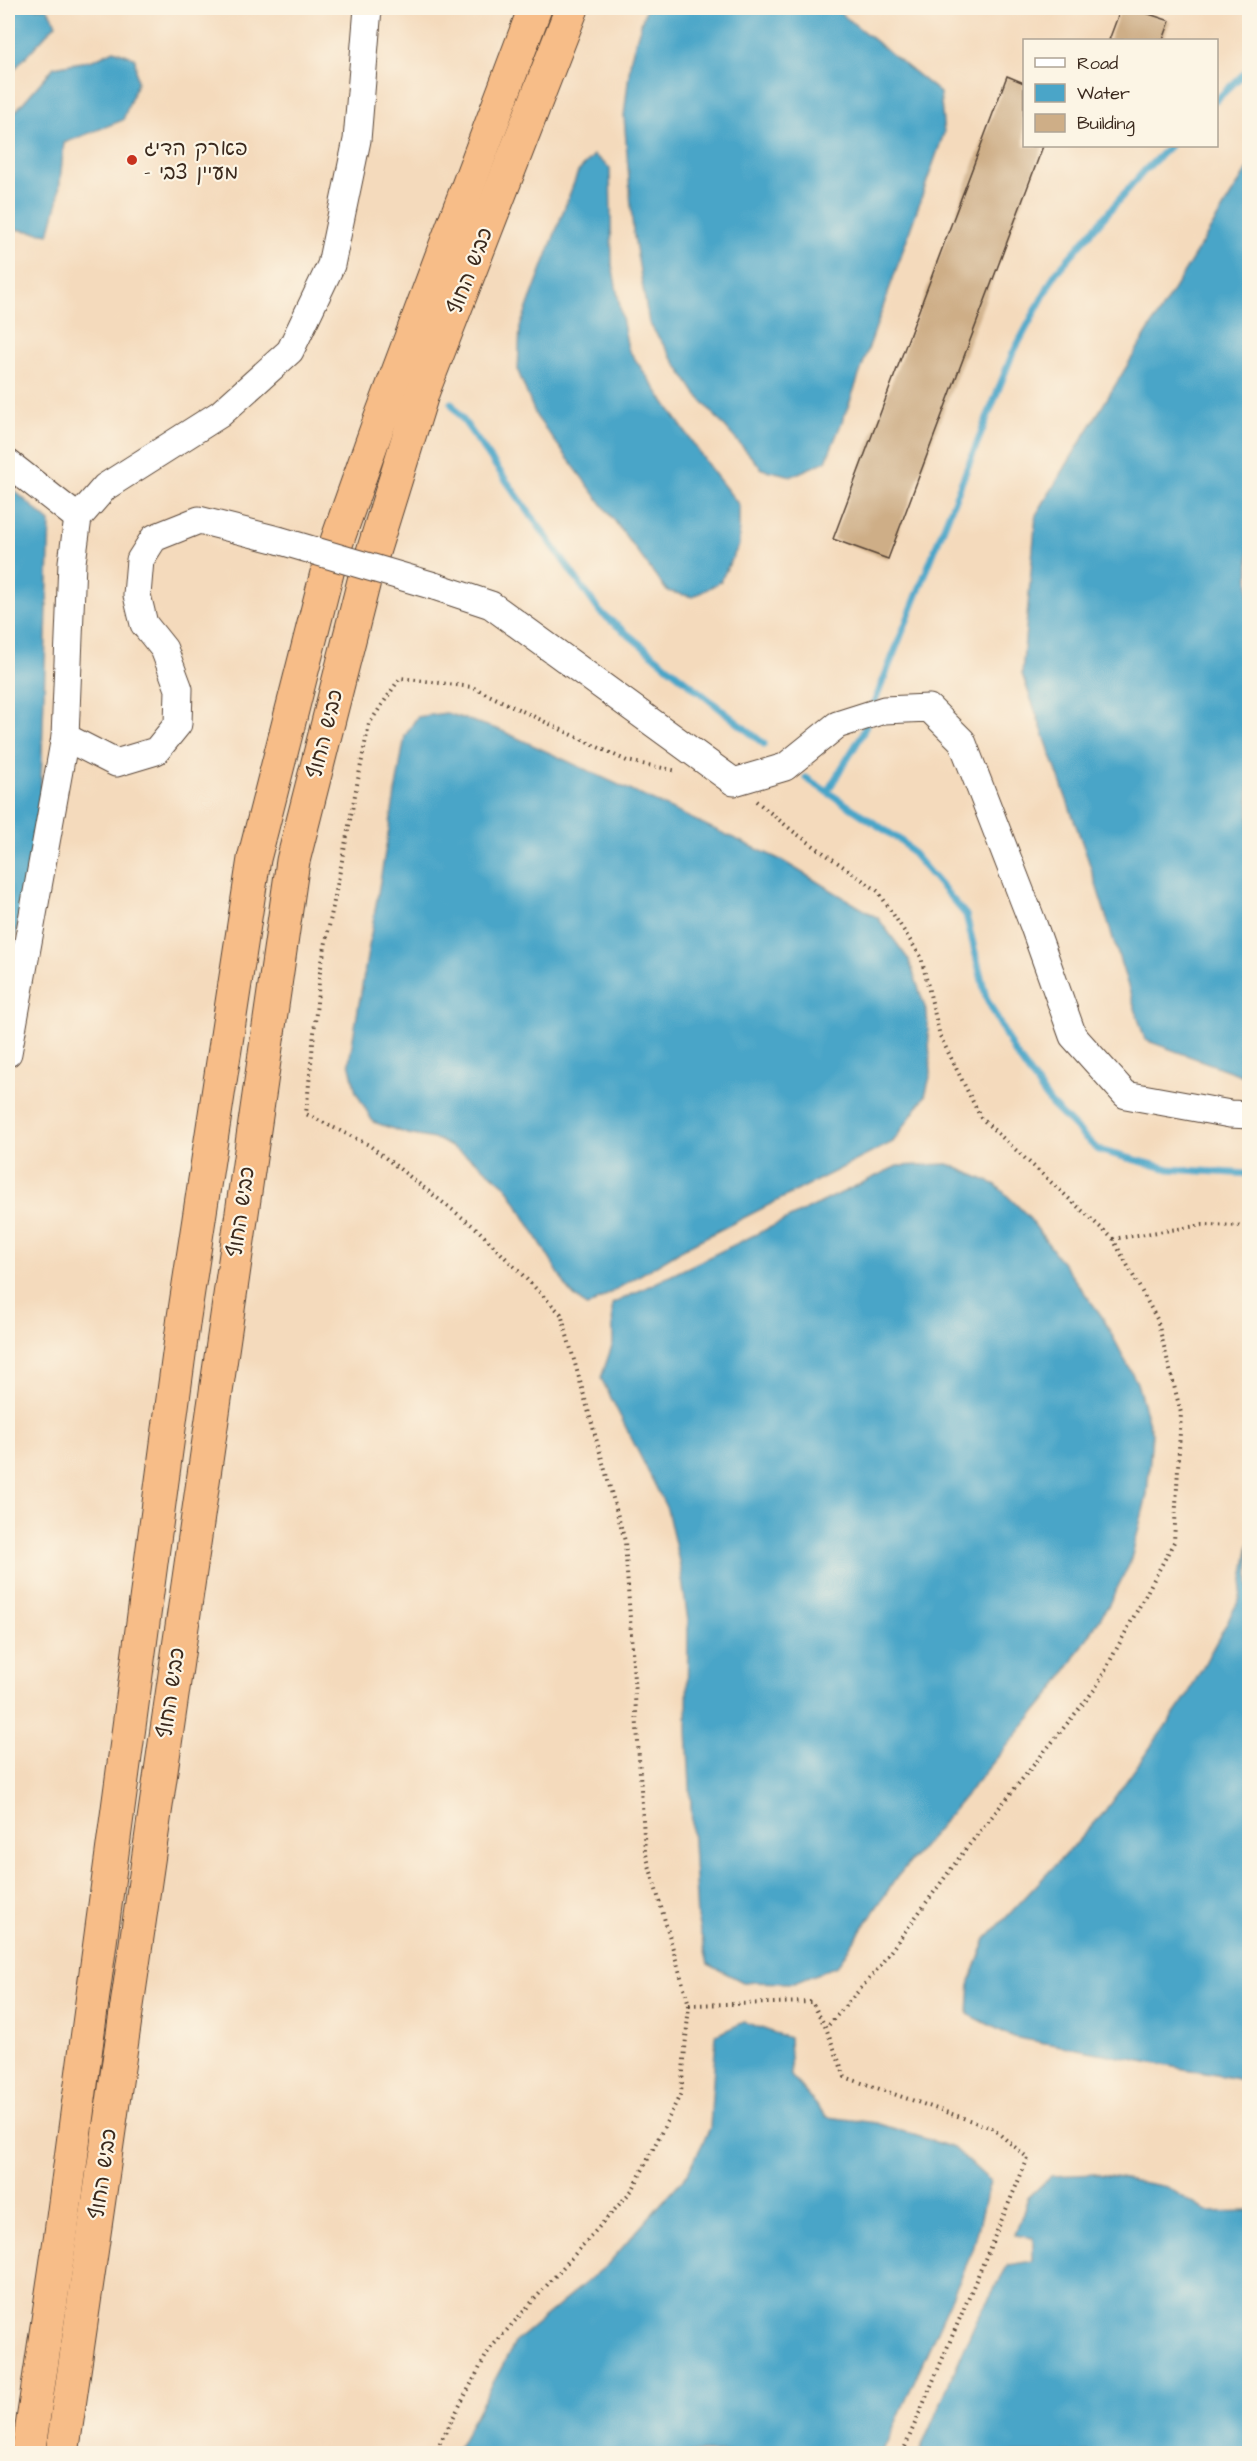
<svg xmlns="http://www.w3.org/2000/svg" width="1257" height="2461" viewBox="0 0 1257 2461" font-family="'Architects Daughter','Playpen Sans Hebrew',sans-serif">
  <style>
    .water { fill: #4aa5c8; stroke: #426873; stroke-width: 1.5 }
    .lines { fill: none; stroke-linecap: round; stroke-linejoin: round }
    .stream { stroke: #4aa5c8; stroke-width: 7 }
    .building { fill: #ceae87 }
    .minor-casing { stroke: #574436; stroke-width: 29 }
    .highway-casing { stroke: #574436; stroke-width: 35 }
    .path { stroke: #574436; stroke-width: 4; stroke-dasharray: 1.5 4.5; stroke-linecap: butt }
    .minor { stroke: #fff; stroke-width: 27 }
    .highway { stroke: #f7bd88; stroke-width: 33 }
    .minor-bridge-casing { stroke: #574436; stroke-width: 29; stroke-linecap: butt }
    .minor-bridge { stroke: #fff; stroke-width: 27 }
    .poi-dot { fill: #c8321e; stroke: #fcf5e5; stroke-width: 2 }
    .labels { text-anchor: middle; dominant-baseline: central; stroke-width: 4.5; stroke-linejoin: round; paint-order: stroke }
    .poi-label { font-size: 21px; fill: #3b2a1e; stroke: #fcf5e5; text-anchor: start }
    .street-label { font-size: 21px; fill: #3b2a1e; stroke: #fcf5e5 }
  </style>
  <rect width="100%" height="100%" fill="#fcf5e5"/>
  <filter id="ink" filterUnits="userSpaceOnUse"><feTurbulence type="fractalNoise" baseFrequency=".0167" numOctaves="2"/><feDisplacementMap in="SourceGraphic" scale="12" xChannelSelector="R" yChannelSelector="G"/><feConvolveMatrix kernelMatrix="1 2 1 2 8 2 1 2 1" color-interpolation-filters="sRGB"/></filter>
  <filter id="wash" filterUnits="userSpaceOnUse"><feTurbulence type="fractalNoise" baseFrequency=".008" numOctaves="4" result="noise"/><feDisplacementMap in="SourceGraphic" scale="24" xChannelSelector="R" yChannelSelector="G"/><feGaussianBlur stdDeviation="1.35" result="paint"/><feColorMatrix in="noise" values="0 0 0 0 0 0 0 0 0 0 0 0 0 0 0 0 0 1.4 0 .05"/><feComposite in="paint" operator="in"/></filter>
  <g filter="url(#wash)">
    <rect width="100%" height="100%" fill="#f4dabc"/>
    <!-- water -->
    <g class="water">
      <polygon points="8,8 47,8 56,24 8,76"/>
      <polygon points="646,8 834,8 940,93 944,133 848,407 826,461 792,476 762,469 696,394 649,323 633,231 624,116 631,57"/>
      <polygon points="114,50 135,58 137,83 123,120 64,143 58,201 49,234 8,228 8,120 54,67 93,60"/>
      <polygon points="594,155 610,168 612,265 628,349 710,468 739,505 739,545 720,582 693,597 667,591 536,416 518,371 520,327 578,172"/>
      <polygon points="1249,166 1249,1078 1145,1040 1088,859 1022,674 1036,515"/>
      <polygon points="8,485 50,522 40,811 8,976"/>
      <polygon points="446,713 500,730 781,860 878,918 909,960 927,1013 931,1073 925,1096 893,1142 688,1246 587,1307 569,1291 507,1187 476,1161 439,1140 408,1134 373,1122 356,1092 349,1062 405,736 417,717"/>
      <polygon points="948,1164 996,1185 1027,1215 1103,1318 1137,1383 1152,1434 1147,1495 1130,1563 1108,1606 1054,1690 897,1877 837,1966 794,1983 743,1982 708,1964 697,1918 687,1730 688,1621 680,1566 667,1509 601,1378 613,1343 612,1304 897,1166"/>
      <polygon points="1249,1543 1249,2081 1013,2037 968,2014 970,1981 986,1939 1102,1815 1187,1696 1240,1598"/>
      <polygon points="744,2022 789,2038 791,2076 827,2117 877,2123 954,2148 990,2181 973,2250 882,2453 455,2453 516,2341 607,2265 688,2173 710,2128 716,2035"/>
      <polygon points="1098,2174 1167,2187 1207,2212 1249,2211 1249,2453 919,2453 976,2321 1008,2265 1033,2261 1033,2238 1015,2235 1028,2198 1051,2176"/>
    </g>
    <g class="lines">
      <!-- stream -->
      <g class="stream">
        <polyline points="1216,100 1250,68"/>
        <polyline points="451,403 600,612 764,744"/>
        <polyline points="873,706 1012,355 1055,274 1144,171 1170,146"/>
        <polyline points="806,778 903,842 966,915 986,997 1013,1050 1051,1104 1098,1150 1169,1169 1250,1174"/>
        <polyline points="827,792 862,735 867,722"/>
      </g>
    </g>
    <g id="blocks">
      <!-- building -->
      <g class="building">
        <polygon points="1121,8 1131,8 1170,21 1163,40 1109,40"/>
        <polygon points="1007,76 1024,83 1024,146 1043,146 888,559 833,539"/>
      </g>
    </g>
  </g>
  <g filter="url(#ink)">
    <use href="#blocks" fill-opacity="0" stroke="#574436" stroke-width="1.5"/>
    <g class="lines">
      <!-- minor casing -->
      <g class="minor-casing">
        <g id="minor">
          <polyline points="8,463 78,518"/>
          <polyline points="434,586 491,605 734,782 785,767 837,725 884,710 929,708 962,741 1033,924 1073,1036 1126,1095 1230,1114 1250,1115"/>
          <polyline points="65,737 116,763 156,751 178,724 179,689 164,649 144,624 137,595 140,560 154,538 199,520 278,540"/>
          <polyline points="8,1053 65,737 72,562 78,518 105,487 220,414 290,351 331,265 357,140 368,8"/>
        </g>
      </g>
      <!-- highway casing -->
      <g class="highway-casing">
        <g id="highway">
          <polyline points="28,2454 61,2233 184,1317 254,859 330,561 377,428 535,8"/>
          <polyline points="62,2454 293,861 364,581 423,391 572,8"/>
        </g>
      </g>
      <!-- path -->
      <g class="path">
        <polyline points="756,801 794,832 878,891 921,957 940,1036 981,1118 1113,1239 1157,1319 1181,1413 1174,1542 1095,1689 965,1850 876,1971 826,2028"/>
        <polyline points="1113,1239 1203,1225 1250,1226"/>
        <polyline points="689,2005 812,2002 826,2028 845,2077 992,2128 1028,2158 902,2454"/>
        <polyline points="434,2454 489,2350 633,2189 681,2093 689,2005 645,1851 625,1541 561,1314 477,1229 369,1145 306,1114 320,972 369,724 400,678 472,687 627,761 678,771"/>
      </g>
      <!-- minor -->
      <use href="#minor" class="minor"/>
      <!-- highway -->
      <use href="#highway" class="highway"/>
      <!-- minor-bridge casing -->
      <g class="minor-bridge-casing">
        <polyline id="minor-bridge" points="278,540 434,586"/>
      </g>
      <!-- minor-bridge -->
      <use href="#minor-bridge" class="minor-bridge"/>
    </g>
  </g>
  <!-- markers -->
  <circle class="poi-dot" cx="132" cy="160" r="6"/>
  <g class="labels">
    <!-- poi labels -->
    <g class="poi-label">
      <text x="144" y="148">פארק הדיג<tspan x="144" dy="24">- מעיין צבי</tspan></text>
    </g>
    <!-- street labels -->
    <g class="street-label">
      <text transform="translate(470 271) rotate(-69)">כביש החוף</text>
      <text transform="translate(325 734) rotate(-76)">כביש החוף</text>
      <text transform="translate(241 1212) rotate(-82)">כביש החוף</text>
      <text transform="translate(171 1693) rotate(-82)">כביש החוף</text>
      <text transform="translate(103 2174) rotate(-82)">כביש החוף</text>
    </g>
  </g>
  <!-- margin -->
  <rect width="1257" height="2461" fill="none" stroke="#fcf5e5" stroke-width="30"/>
  <!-- legend -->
  <rect x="1023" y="39" width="195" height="108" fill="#fcf5e5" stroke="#afa495" stroke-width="1.5"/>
  <rect x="1035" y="58" width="30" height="9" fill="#ffffff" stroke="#afa495" stroke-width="1.5"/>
  <text x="1077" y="69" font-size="18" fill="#3b2a1e">Road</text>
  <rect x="1035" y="84" width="30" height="18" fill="#4aa5c8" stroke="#afa495" stroke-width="1.5"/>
  <text x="1077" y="99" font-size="18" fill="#3b2a1e">Water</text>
  <rect x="1035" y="114" width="30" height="18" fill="#ceae87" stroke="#afa495" stroke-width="1.5"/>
  <text x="1077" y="129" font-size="18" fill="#3b2a1e">Building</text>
</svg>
